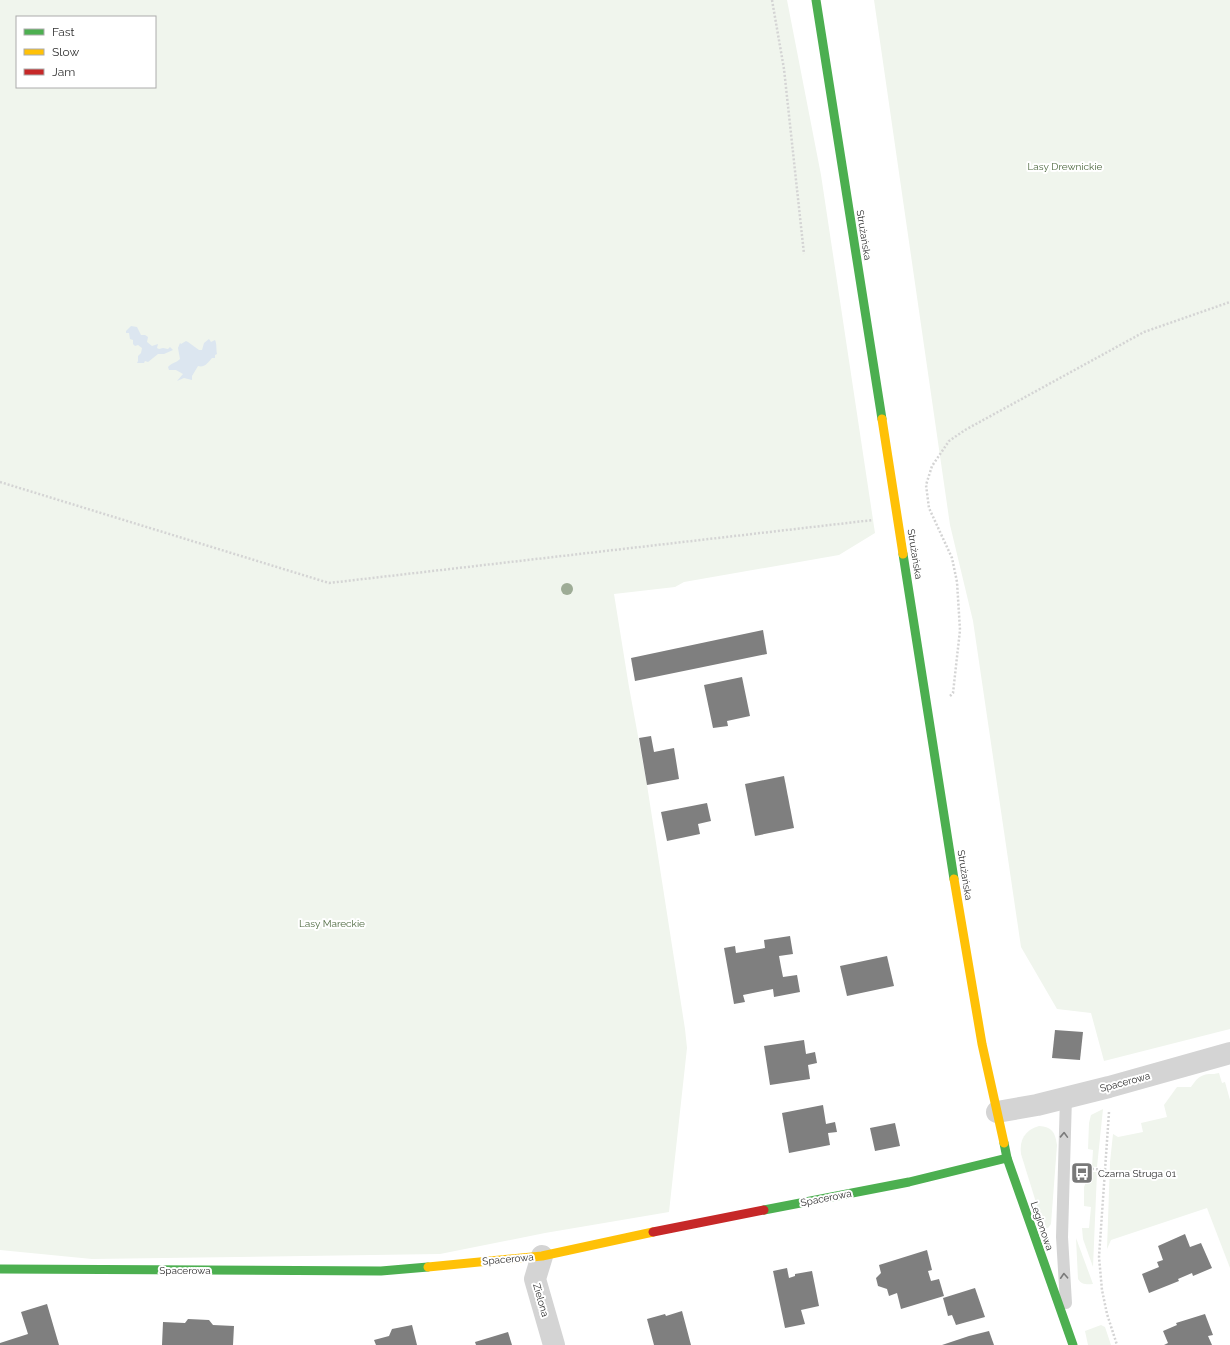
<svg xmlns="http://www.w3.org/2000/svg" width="1230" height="1345" viewBox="0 0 1230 1345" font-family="Raleway,sans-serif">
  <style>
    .green { fill: #f0f5ed; fill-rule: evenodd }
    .water { fill: #dce6f0 }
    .building { fill: #7f7f7f }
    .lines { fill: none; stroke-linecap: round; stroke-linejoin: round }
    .path { stroke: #d4d4d4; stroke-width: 2.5; stroke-dasharray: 2 2; stroke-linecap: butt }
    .lane { stroke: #d4d4d4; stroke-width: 12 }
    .street { stroke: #d4d4d4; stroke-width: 22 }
    .fast { stroke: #4caf50; stroke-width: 9 }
    .slow { stroke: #ffc107; stroke-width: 9 }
    .jam { stroke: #c62828; stroke-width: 9 }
    .tree { fill: #9eac96 }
    .oneway { stroke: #7a7a7a }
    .labels { text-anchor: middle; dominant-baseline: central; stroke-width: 4; stroke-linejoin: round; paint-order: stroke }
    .park-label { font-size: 10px; fill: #4e6940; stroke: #fff }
    .street-label { font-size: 10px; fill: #303030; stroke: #fff }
    .poi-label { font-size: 10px; fill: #303030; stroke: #fff; text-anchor: start }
  </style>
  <rect width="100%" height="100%" fill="#fff"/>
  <!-- green -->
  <g class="green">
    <path d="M0,0H787L821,175L875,533L839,555L684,582L675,587L614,594L629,687L647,785L685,1029L687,1048L669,1212L545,1233L440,1254L92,1259L0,1250ZM17,17H155V87H17Z"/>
    <polygon points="874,0 1230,0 1230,1029 1104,1061 1091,1013 1057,1009 1021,947 973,621 950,525"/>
    <path d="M1219,1073L1222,1083L1225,1082L1230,1100V1268L1207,1208L1111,1240L1107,1249L1110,1162L1113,1134L1118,1137L1143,1132L1141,1123L1167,1117L1164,1105L1177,1087H1191C1196,1080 1199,1075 1209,1074C1213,1074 1215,1074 1219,1073Z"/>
    <polygon points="1103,1109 1097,1167 1086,1166 1092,1166 1093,1150 1088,1149 1089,1123 1091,1115"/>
    <path d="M1039,1126C1052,1127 1055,1132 1057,1145L1051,1224L1048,1228H1045L1043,1225L1021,1154C1019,1140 1025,1130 1039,1126Z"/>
    <polygon points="1090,1172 1097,1172 1093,1267 1083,1239 1082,1228 1089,1228 1091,1207 1084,1206 1084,1187"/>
    <path d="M1076,1238L1093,1284C1086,1285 1081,1284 1078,1279Z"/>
    <polygon points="1101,1325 1105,1327 1111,1345 1088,1345 1085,1331"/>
  </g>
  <!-- water -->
  <g class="water">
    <polygon points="131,326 137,327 141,335 145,335 148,337 147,342 152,346 158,344 157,348 159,349 163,348 168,349 170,347 173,350 164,354 158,354 148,362 145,361 144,363 137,363 138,361 138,356 141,353 142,348 138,345 135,346 133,344 133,340 130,339 129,333 126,333 126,331"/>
    <path d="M209,339L211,342L215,340C217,344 216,349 217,354L215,355V358H212C208,363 204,368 198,366L192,376V380L184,378L177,381L183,374L176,370H169L168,367C171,363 176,363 180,359L178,348L180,343L181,344L186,341L188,342L199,350H202L204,343Z"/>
  </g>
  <!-- building -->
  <g class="building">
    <polygon points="763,630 767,654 635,681 631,658"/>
    <polygon points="742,677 750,716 727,721 728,726 713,728 704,685"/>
    <polygon points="651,736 654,752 674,748 679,779 647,785 639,738"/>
    <polygon points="784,776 794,828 755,836 745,784"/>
    <polygon points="707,803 711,821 698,824 700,834 667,841 661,812"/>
    <polygon points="790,936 793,954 779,956 781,967 783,977 797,975 800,992 774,997 773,989 743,995 745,1002 734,1004 724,948 735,946 736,953 765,948 764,940"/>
    <polygon points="887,956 894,986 847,996 840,966"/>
    <polygon points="1055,1030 1083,1032 1080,1060 1052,1058"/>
    <polygon points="804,1040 806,1054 815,1052 817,1063 808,1065 810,1079 770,1085 764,1046"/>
    <polygon points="823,1105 826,1124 835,1122 837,1132 828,1133 830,1145 789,1153 782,1113"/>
    <polygon points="895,1123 900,1146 875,1151 870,1128"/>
    <polygon points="1185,1234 1190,1247 1201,1243 1212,1268 1193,1276 1192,1273 1178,1279 1179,1281 1149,1293 1142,1274 1159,1267 1157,1262 1163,1260 1158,1246"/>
    <polygon points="927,1250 932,1270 928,1271 931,1281 939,1279 944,1296 901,1309 897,1293 889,1296 887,1289 878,1286 876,1278 881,1273 879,1265"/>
    <polygon points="787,1268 789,1278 795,1276 795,1274 812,1271 819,1306 801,1310 805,1324 785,1328 773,1271"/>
    <polygon points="975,1288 985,1317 956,1325 952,1315 948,1316 943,1298"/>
    <polygon points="47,1304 59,1345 0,1345 0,1343 28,1334 21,1312"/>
    <polygon points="682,1311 691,1345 654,1345 647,1319 665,1314 666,1316"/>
    <polygon points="1205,1314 1213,1335 1208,1336 1212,1345 1164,1345 1168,1343 1163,1331 1177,1325 1176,1323"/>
    <polygon points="188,1319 209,1320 213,1325 234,1326 233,1345 162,1345 163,1322 185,1323"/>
    <polygon points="412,1325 417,1345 376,1345 374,1340 389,1336 392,1329"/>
    <polygon points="989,1331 994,1345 942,1345 969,1336"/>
    <polygon points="508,1332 512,1345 476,1345 475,1342"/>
  </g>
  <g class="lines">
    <!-- path -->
    <g class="path">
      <polyline points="772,0 784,69 804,254"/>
      <polyline points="0,482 329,583 873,520"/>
      <polyline points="950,696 953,693 960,630 957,582 952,558 929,508 926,485 932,466 949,441 965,430 1144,332 1230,302"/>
      <polyline points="1109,1112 1099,1257 1102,1290 1107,1314 1117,1345"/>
      <polyline points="1084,1168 1105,1170"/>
    </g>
    <!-- lane -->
    <polyline class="lane" points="1066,1303 1062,1237 1066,1097"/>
    <!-- street -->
    <g class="street">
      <polyline points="997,1112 1037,1105 1109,1087 1230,1053"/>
      <polyline points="542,1256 535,1279 554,1345"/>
    </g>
    <!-- fast -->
    <g class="fast">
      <polyline points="816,0 882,419"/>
      <polyline points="903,554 954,879"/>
      <polyline points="1004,1143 1007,1158 1073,1345"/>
      <polyline points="764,1210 909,1182 1007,1158"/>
      <polyline points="0,1269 381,1271 428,1267"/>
    </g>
    <!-- slow -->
    <g class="slow">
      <polyline points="882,419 903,554"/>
      <polyline points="954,879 982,1044 1004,1143"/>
      <polyline points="428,1267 542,1256 653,1232"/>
    </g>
    <!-- jam -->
    <polyline class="jam" points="653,1232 764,1210"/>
  </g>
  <!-- trees -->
  <circle class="tree" cx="567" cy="589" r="6"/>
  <!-- one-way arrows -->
  <defs><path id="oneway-chevron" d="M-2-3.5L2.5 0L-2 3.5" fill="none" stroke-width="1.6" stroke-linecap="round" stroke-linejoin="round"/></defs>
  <g class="oneway">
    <use href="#oneway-chevron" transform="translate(1064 1135) rotate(-88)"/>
    <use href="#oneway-chevron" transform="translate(1064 1276) rotate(-93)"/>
  </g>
  <!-- icons -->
  <defs>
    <g id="bus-square" transform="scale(1.15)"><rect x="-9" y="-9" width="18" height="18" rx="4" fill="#787878" stroke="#fff"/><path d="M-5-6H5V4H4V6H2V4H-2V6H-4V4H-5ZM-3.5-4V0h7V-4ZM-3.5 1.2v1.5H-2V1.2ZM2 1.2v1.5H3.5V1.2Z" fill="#fff"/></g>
  </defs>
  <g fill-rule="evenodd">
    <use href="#bus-square" x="1082" y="1173"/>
  </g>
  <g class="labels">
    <!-- park labels -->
    <g class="park-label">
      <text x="1065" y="166">Lasy Drewnickie</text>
      <text x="332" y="923">Lasy Mareckie</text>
    </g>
    <!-- street labels -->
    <g class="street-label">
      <text transform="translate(864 235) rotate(81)">Strużańska</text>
      <text transform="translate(915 554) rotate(81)">Strużańska</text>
      <text transform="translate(965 875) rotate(81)">Strużańska</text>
      <text transform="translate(1125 1082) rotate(-15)">Spacerowa</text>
      <text transform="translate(826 1198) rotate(-11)">Spacerowa</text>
      <text transform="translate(1042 1226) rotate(71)">Legionowa</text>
      <text transform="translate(508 1259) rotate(-5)">Spacerowa</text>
      <text x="185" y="1270">Spacerowa</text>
      <text transform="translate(541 1300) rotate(74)">Zielona</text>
    </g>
    <!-- poi labels -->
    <g class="poi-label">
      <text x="1098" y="1173">Czarna Struga 01</text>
    </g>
  </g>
  <!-- legend -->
  <rect x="16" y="16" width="140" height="72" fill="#ffffff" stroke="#acacac"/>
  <rect x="24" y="29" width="20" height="6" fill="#4caf50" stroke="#acacac"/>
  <text x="52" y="36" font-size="12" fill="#303030">Fast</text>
  <rect x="24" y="49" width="20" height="6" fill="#ffc107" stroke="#acacac"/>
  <text x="52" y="56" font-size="12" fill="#303030">Slow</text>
  <rect x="24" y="69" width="20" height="6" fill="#c62828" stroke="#acacac"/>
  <text x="52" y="76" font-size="12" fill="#303030">Jam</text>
</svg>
